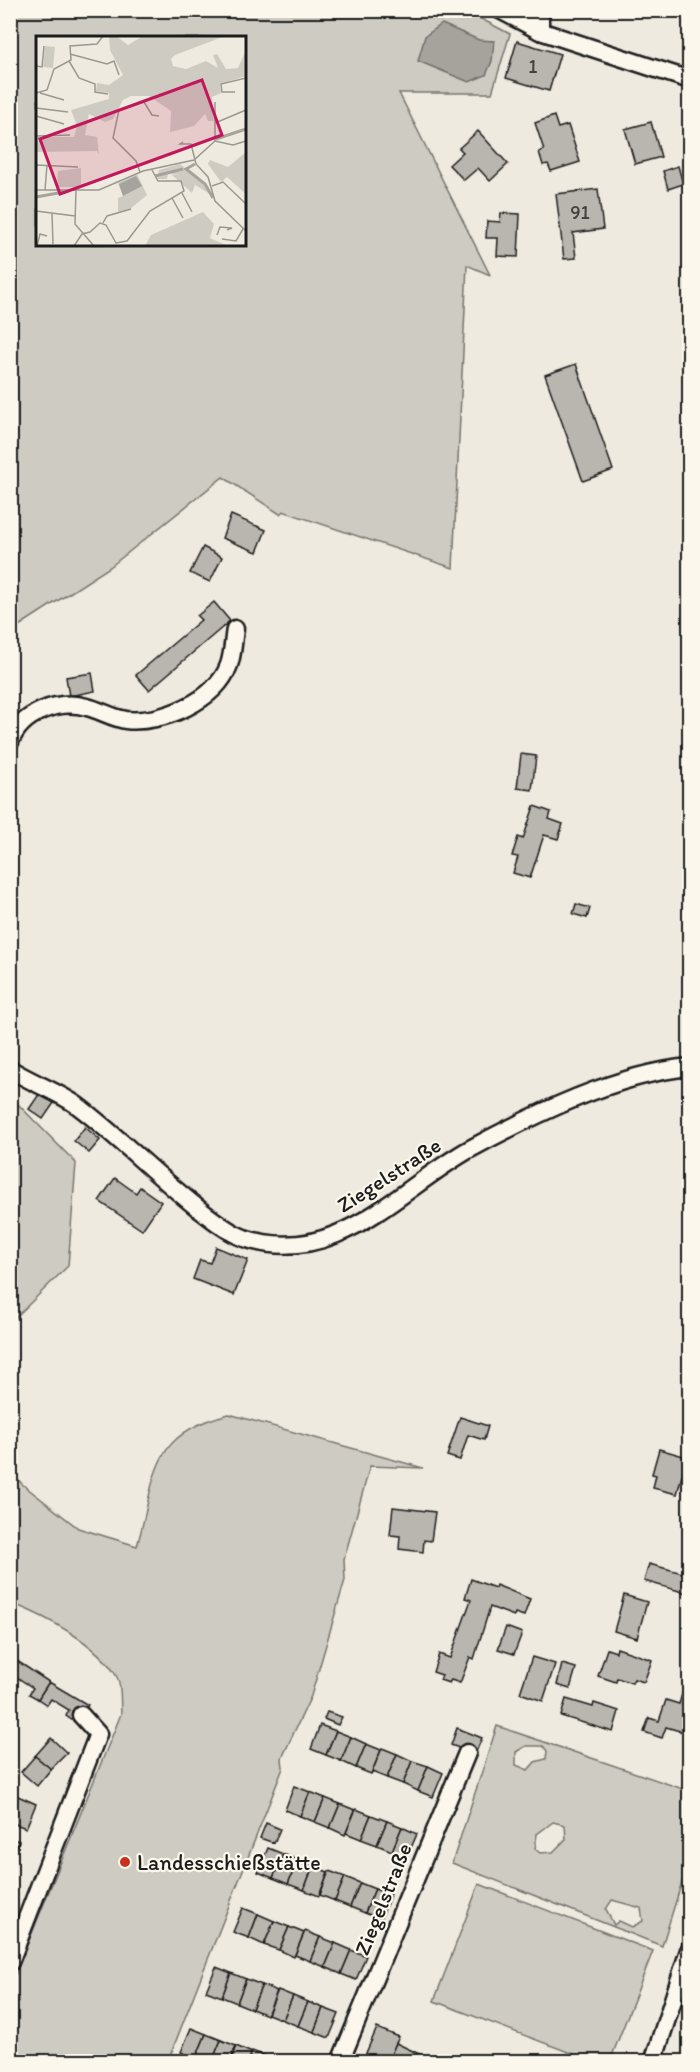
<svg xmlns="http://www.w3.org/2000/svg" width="700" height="2072" viewBox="0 0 700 2072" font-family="Itim,sans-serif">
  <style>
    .green { fill: #ceccc2; stroke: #75746f; stroke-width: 1.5; fill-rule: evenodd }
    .water { fill: #a6a39d; stroke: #6f6d69; stroke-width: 1.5 }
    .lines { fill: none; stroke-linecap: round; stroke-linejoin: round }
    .stream { stroke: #6f6d69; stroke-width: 5 }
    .building { fill: #b9b6af; stroke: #1c1c1c; stroke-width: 1.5 }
    .minor-casing { stroke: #1c1c1c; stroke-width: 21 }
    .minor { stroke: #fbf7ec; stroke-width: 16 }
    .poi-dot { fill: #c8321e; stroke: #fbf7ec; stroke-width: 2 }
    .labels { text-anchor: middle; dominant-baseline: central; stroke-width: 4.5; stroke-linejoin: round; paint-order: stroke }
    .number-label { font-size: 20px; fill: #434241 }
    .street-label { font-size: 22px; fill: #1c1c1c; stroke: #fbf7ec }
    .poi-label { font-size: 22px; fill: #1c1c1c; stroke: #fbf7ec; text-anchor: start }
    .inset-river { fill: none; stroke: #a6a39d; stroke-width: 3 }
    .inset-road { fill: none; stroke: #9a9891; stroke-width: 1.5 }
    .view { fill: #c2185b; fill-opacity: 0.15; stroke: #c2185b; stroke-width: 3 }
    .inset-edge { fill: none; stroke: #1c1c1c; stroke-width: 3 }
  </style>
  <rect width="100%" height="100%" fill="#eeeadf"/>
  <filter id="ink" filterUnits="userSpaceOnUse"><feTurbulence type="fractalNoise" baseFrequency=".0167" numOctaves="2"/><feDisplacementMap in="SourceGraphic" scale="12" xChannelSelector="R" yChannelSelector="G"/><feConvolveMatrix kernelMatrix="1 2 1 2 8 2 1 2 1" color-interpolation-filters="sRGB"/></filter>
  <g filter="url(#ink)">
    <!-- green -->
    <g class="green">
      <path d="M464,10L510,34L492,93H399L490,275L467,265L453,568L283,511L280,514L223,477L110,567L11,631V11ZM38,38H244V244H38Z"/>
      <polygon points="11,1097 76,1163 68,1266 11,1322"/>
      <path d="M229,1414L423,1468L370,1466L344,1559L345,1580L311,1696L282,1758L283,1768L168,2061H11V1985L121,1714C120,1703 122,1686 117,1677C99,1644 45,1616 11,1603V1471L22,1484L78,1528L137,1546C157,1478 147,1434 229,1414Z"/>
      <path d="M497,1726L689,1791V1859L662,1946L452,1863ZM526,1746H543L547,1751L546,1759L535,1762L528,1770L516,1765V1752ZM553,1822L565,1825L566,1839L553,1852L540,1853L535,1849L537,1834ZM612,1900L641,1908L643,1921L632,1927L619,1921L614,1925L606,1909Z"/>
      <polygon points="479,1884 653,1951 610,2061 592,2061 434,2001"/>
    </g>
    <!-- water -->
    <polygon class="water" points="442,24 479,40 494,41 492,61 486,75 469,82 418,61 425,36"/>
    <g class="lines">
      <!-- stream -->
      <polyline class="stream" points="689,2062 690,2056"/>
    </g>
    <!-- building -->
    <g class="building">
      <polygon points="517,41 560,54 549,91 506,78"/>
      <polygon points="554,116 558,128 568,125 580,162 551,171 548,164 543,165 539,152 544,150 535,123"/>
      <polygon points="651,122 661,157 635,164 625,129"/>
      <polygon points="478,131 508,164 490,181 478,168 464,180 449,165 463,152 459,148"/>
      <polygon points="678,166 683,184 668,189 663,171"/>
      <polygon points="598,189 603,229 573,233 576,258 564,259 556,194"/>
      <polygon points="501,213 520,214 518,257 497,256 498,238 486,238 487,221 500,222"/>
      <polygon points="576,364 613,470 583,481 545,375"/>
      <polygon points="231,515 266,530 257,552 222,538"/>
      <polygon points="203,547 222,557 210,582 190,573"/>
      <polygon points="214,602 230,621 149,690 136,675 201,620 197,616"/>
      <polygon points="92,673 95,691 69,696 66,677"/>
      <polygon points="521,754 536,756 532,790 517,788"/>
      <polygon points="534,806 551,812 549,819 563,824 558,839 544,835 530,878 513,873 518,857 512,856 518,837 523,839"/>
      <polygon points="576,904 590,908 587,918 573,914"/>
      <polygon points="40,1093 54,1103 43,1119 29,1109"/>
      <polygon points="85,1127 100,1140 89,1153 74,1141"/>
      <polygon points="115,1178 136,1193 140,1187 161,1202 142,1230 99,1201"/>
      <polygon points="216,1247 248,1260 234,1295 193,1279 200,1260 210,1263"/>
      <polygon points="460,1417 488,1426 484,1440 468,1435 460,1460 447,1456"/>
      <polygon points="659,1449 687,1457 677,1494 653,1488 656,1475 652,1474"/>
      <polygon points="393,1507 435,1512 431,1541 424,1540 423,1552 399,1549 400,1536 390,1535"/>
      <polygon points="649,1564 690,1575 690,1594 644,1581"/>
      <polygon points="471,1579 495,1588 496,1585 530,1599 524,1616 515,1613 514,1616 490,1607 474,1659 470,1657 460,1683 451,1680 449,1683 440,1680 442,1675 433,1672 439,1654 450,1658 471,1600 465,1598"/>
      <polygon points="624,1595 647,1602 637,1638 614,1631"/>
      <polygon points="506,1627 522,1633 514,1654 498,1649"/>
      <polygon points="617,1648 652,1660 644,1682 634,1679 632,1683 617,1678 616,1682 598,1676 607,1649 616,1652"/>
      <polygon points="532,1657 555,1664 543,1701 520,1693"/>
      <polygon points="14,1659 49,1682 38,1699 29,1694 33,1688 15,1676 10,1682 10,1663"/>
      <polygon points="562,1664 576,1668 570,1689 557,1685"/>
      <polygon points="49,1682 88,1705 76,1723 66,1716 69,1710 51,1699 47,1705 38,1699"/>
      <polygon points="683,1691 690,1693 690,1734 666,1727 662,1738 644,1732 649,1718 659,1721 666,1700 679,1704"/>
      <polygon points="566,1699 593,1707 594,1703 619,1711 613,1732 561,1716"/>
      <polygon points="327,1712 342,1717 338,1725 324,1719"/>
      <polygon points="320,1725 336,1731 326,1755 311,1749"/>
      <polygon points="457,1728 482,1738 475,1754 451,1745"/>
      <polygon points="336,1731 351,1737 341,1761 326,1755"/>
      <polygon points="351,1737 366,1744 356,1768 341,1761"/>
      <polygon points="51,1738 67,1753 51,1769 35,1756"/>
      <polygon points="366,1744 381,1750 371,1774 356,1768"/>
      <polygon points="382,1748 397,1754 387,1778 372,1772"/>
      <polygon points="397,1754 412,1761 403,1784 387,1778"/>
      <polygon points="35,1756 51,1769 37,1786 21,1772"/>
      <polygon points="412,1761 428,1766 418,1791 403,1784"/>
      <polygon points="428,1766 443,1773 433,1797 418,1791"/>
      <polygon points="294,1786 310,1792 300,1816 285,1810"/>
      <polygon points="310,1792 325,1798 315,1822 300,1816"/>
      <polygon points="11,1793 36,1804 26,1828 10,1822"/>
      <polygon points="325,1798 340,1804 330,1828 315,1822"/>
      <polygon points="340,1804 355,1810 345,1835 330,1828"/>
      <polygon points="356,1809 371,1815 361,1839 346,1833"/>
      <polygon points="371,1815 387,1821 377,1845 361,1839"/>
      <polygon points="387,1821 402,1827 392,1851 377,1845"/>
      <polygon points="266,1823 280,1829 274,1843 260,1838"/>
      <polygon points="402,1827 417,1834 407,1857 392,1851"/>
      <polygon points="10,1838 19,1841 10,1862"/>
      <polygon points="268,1848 283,1854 273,1878 258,1872"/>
      <polygon points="283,1854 298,1860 288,1884 273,1878"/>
      <polygon points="298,1860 313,1866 304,1890 288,1884"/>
      <polygon points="313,1866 328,1872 319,1896 304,1890"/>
      <polygon points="329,1871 345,1877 335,1901 320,1895"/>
      <polygon points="345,1877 360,1883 350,1907 335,1901"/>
      <polygon points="360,1883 375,1889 365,1913 350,1907"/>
      <polygon points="375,1889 390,1895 381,1919 365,1913"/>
      <polygon points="243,1908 258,1914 249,1938 233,1932"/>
      <polygon points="258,1914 274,1921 264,1945 249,1938"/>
      <polygon points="274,1921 289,1927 279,1950 264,1945"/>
      <polygon points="289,1927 304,1933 294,1957 279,1950"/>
      <polygon points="305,1931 320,1937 310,1961 295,1955"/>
      <polygon points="320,1937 335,1943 325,1967 310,1961"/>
      <polygon points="335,1943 351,1950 341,1974 325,1967"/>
      <polygon points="351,1950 366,1956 356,1980 341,1974"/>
      <polygon points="216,1967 231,1973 222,1997 206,1991"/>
      <polygon points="231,1973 246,1979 237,2003 222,1997"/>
      <polygon points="246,1979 262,1985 252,2009 237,2003"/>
      <polygon points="262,1985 277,1991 267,2015 252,2009"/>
      <polygon points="278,1990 293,1996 283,2020 268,2014"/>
      <polygon points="293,1996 308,2002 298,2026 283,2020"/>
      <polygon points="308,2002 323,2008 314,2032 298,2026"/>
      <polygon points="323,2008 339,2014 329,2038 314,2032"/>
      <polygon points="191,2028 206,2034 196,2058 181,2052"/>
      <polygon points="377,2028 399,2037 396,2043 388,2062 362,2062"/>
      <polygon points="206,2034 221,2040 212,2062 196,2058"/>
      <polygon points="221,2040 236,2046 230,2062 212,2062"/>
      <polygon points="396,2043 436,2062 388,2062"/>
      <polygon points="236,2046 252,2053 248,2062 230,2062"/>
      <polygon points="252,2051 268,2057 266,2062 248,2062"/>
    </g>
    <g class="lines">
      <!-- minor casing -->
      <g class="minor-casing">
        <g id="minor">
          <polyline points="500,10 540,31"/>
          <polyline points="540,10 540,31 690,80"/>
          <path d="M10,742C21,713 58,699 87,707C100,710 112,718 126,720C161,724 216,701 229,665C233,654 233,641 235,629"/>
          <path d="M10,1069C32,1083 57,1091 78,1106C120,1138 157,1176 199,1209C212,1219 228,1232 244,1238C336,1269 398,1189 470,1149C535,1114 616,1074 690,1067"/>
          <polyline points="10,1962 98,1734 81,1715"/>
          <polyline points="340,2062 467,1753"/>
          <polyline points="653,2062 690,1947"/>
        </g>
      </g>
      <!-- minor -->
      <use href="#minor" class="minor"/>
    </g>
  </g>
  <!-- markers -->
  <circle class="poi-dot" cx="125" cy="1862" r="6"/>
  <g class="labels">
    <!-- number labels -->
    <g class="number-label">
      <text x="533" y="66">1</text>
      <text x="580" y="212">91</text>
    </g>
    <!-- street labels -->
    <g class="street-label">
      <text transform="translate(389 1175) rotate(-33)">Ziegelstraße</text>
      <text transform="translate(383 1899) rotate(-68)">Ziegelstraße</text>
    </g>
    <!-- poi labels -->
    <g class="poi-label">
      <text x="137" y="1862">Landesschießstätte</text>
    </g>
  </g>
  <!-- overview -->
  <g transform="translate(36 36)">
    <rect width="210" height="210" fill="#eeeadf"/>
    <path d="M73,0H80L92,9L107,0H189L139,19L135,23L137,30L150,33L170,25L182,32L177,19L181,18L190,33L202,32L210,14V40L184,48L185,57L176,61L178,85H172L169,78L158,90L134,96L135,75L113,60H95L87,64L77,83L69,86L53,78L49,99L61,101L63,119L61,115L0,116V101H38L41,90L35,74L73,63V57L60,55L61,47L73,49L87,39L74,14ZM9,10L19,11L17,32L7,31ZM210,116V158L191,141L185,146L172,128L174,124L192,131ZM144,128L169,148L174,158L159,149L156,157L136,139H144L132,138L131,143H121L123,134ZM45,132V151H21L22,135ZM101,138L111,159L94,173L82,176V162L87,160L82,147ZM167,176L178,188L174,202L192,210H109L115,199Z" fill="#ceccc2"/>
    <path d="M100,140L106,150L87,160L83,148Z" fill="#a6a39d"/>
    <path class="inset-river" d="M180,103L210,93M159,128L150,133L169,148L177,162M119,140L147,133M0,161L28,156"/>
    <path class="inset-road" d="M34,18L71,28L78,25L83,39M33,25L43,42L59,48V56L72,58M0,30L6,31L8,10M199,56H186L185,48L210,42M0,57L11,54L18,33L35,24L34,10L61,8L67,0M4,57L28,64M0,72L32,76M0,80L28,88M179,87V66M0,100L34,99M179,105V87L210,74M147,106L144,108H155L160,128L172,141L179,165L210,195M0,129L42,131M104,136L100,125L77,102L83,74L108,66L116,79L123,80M176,150L187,146L210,168M40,153L39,188L58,210M0,154H63L107,135L158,124L179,105L197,109L210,105M9,154L11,129M146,157L156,176M136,162L147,182M0,175L39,180M16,177L17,208M67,187L71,180L95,173M181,199L184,191L196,192L191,194M186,203L200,205L207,193M1,210L4,198L11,200M38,210L46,198L54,196L64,187L70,189L80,207L91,205L114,175L148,155L145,145H122L116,134"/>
    <path class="view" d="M166,44L186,99L24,158L4,103Z"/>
    <rect width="210" height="210" class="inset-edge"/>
  </g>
  <!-- margin -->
  <rect width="700" height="2072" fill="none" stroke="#fbf7ec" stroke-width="36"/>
  <rect x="18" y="18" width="664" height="2036" fill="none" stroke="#1c1c1c" stroke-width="2" filter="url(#ink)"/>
</svg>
